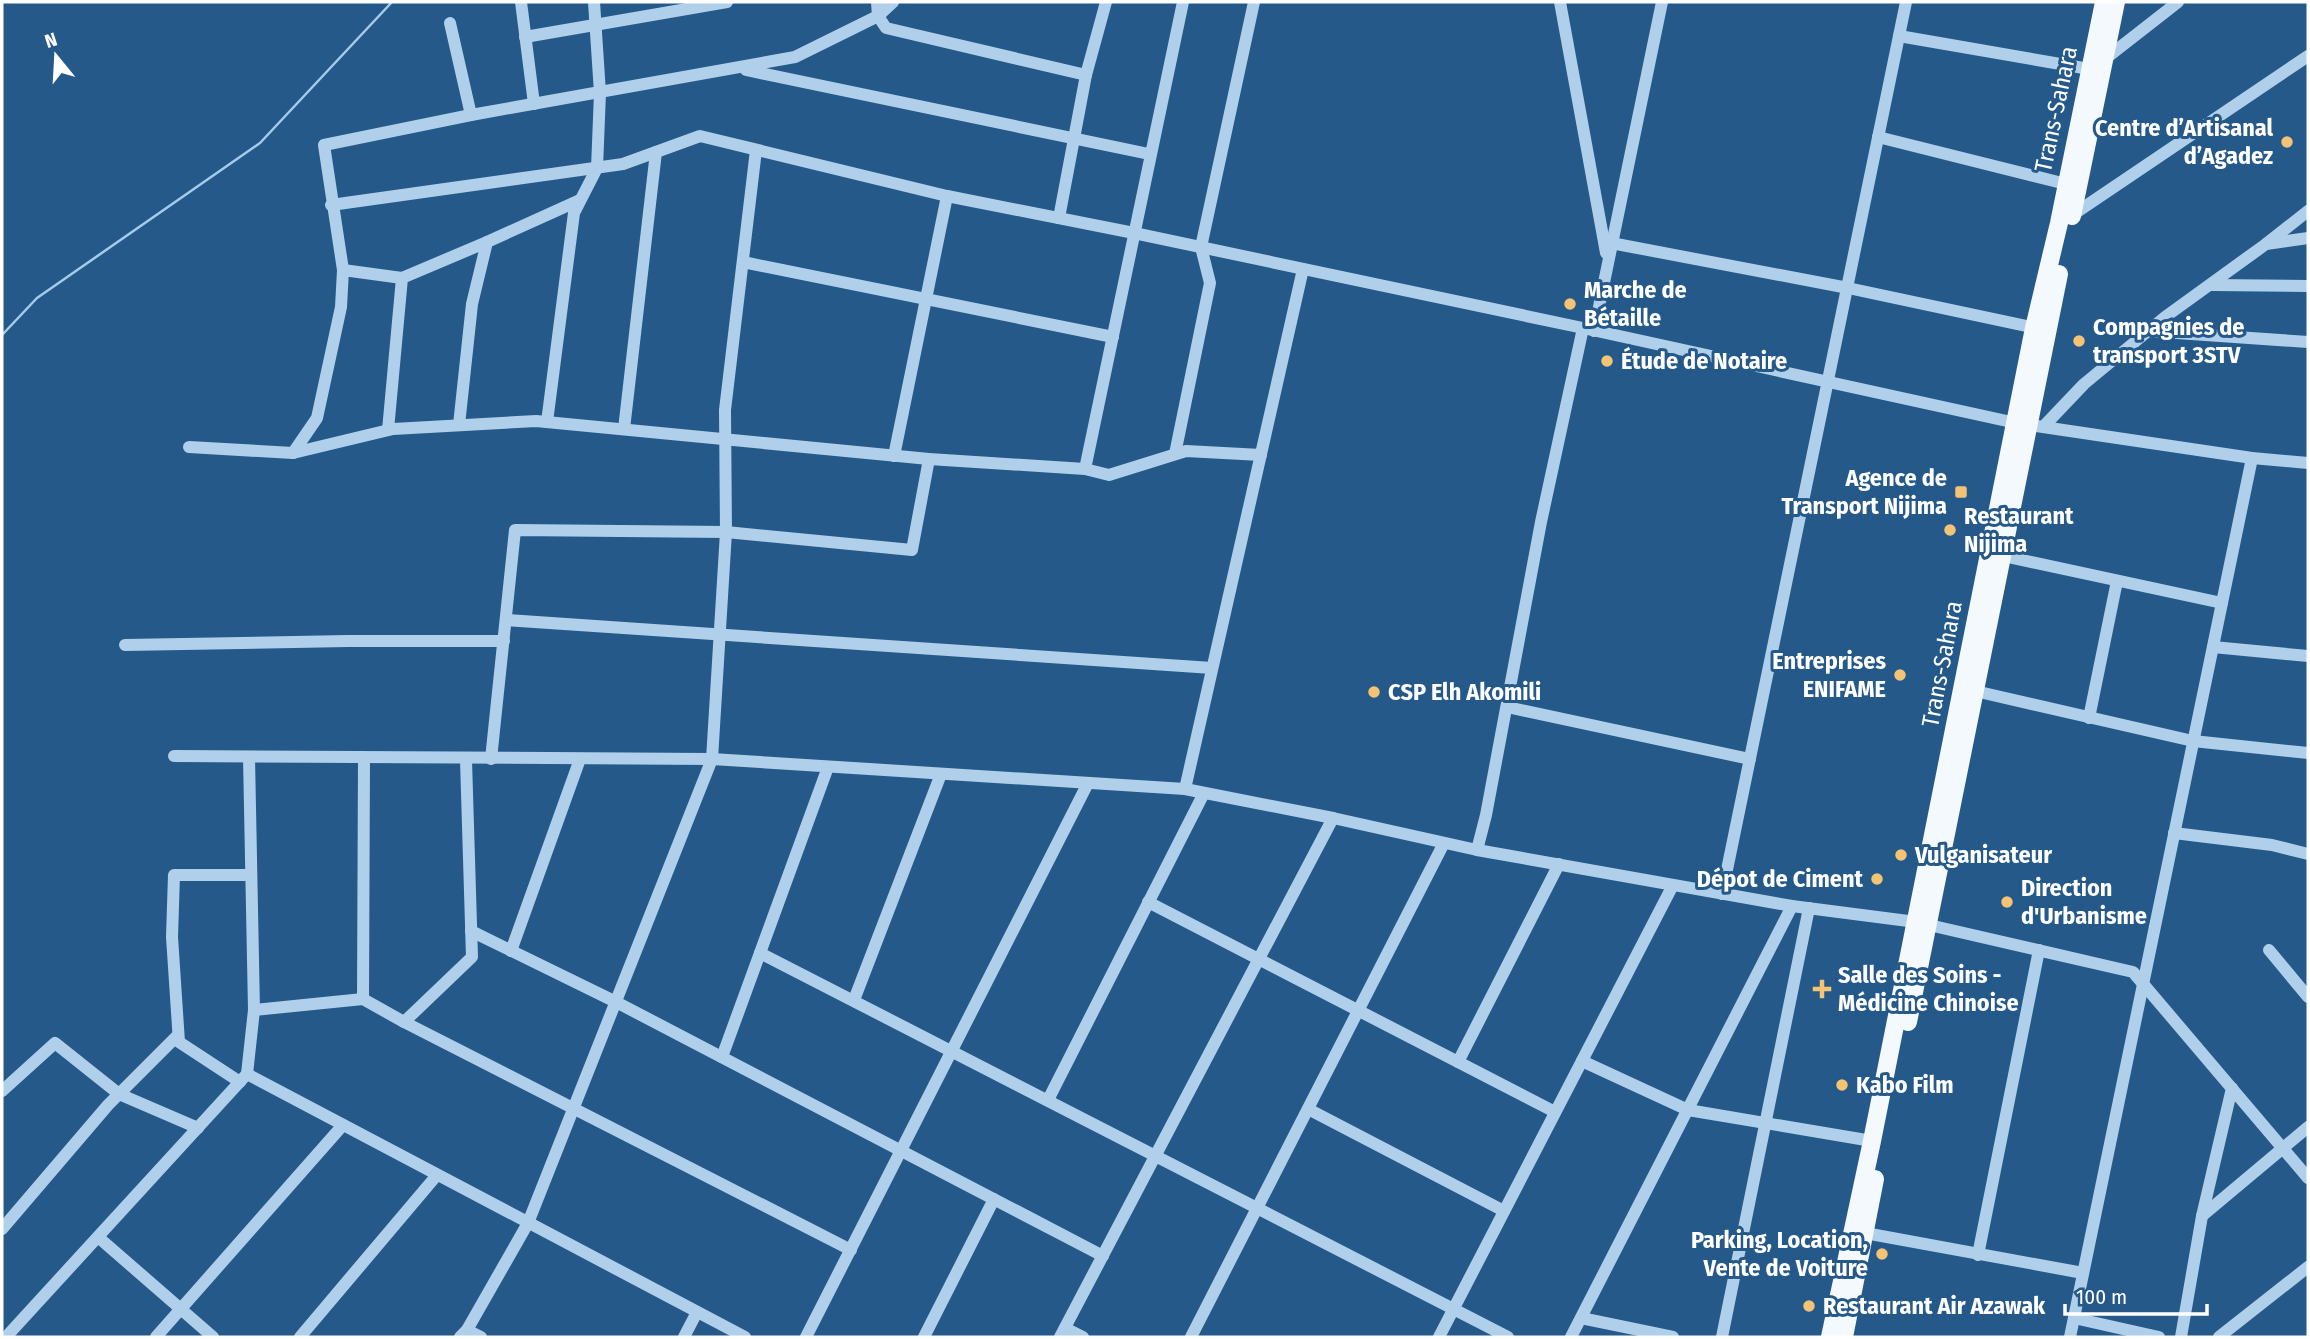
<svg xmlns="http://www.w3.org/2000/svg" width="2310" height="1339" viewBox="0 0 2310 1339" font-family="'Fira Sans Condensed',sans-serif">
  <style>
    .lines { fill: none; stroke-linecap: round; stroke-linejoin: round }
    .stream { stroke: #a4cbea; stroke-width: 2.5 }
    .minor { stroke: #b0cfea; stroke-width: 12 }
    .major { stroke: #f4f9fe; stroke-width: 18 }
    .poi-dot { fill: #f4c374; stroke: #245989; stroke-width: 2.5 }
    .labels { text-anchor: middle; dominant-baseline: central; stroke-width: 6; stroke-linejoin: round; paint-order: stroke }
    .street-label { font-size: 24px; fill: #fff; stroke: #245989 }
    .poi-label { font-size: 24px; font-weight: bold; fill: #fff; stroke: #245989; text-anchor: start }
  </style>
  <rect width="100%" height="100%" fill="#245989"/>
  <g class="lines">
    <!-- stream -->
    <polyline class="stream" points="2,335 37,298 260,143 392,2"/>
    <!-- minor -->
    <g class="minor">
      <polyline points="521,2 534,104"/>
      <polyline points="877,2 878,16 886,28 1086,75"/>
      <polyline points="1560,2 1606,253"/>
      <polyline points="450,23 471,115"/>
      <polyline points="1899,36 2095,70"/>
      <polyline points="525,37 727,2"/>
      <polyline points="2105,59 2178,2"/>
      <polyline points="746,70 1149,154"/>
      <polyline points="1878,137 2066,184"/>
      <polyline points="331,205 623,164 700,136 947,196 1134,233 1583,328 2016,423 2252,458 2308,463"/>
      <polyline points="1059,218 1086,75 1106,2"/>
      <polyline points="2068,218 2308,56"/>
      <polyline points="1611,243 1848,288 2040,329"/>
      <polyline points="2266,244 2308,211"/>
      <polyline points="743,262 1113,337"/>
      <polyline points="343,270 402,278"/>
      <polyline points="2212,285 2308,286"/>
      <polyline points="1594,331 1662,2"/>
      <polyline points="2148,331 2308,342"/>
      <polyline points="547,422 574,213 597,168 600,93 594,2"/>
      <polyline points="459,425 472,304 487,242 580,200"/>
      <polyline points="2044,426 2084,384 2165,317 2266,244 2308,238"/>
      <polyline points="624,429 656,152"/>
      <polyline points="388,430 402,278 487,242"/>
      <polyline points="189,447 293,453 393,429 536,421 929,459 1085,469 1109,475 1186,451 1261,455"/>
      <polyline points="293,453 317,418 341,307 343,270 324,145 471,115 795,57 878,16 893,2"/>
      <polyline points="1175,454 1210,283 1201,247 1254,2"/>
      <polyline points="894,456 947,196"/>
      <polyline points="1085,469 1183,2"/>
      <polyline points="2003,556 2222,603"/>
      <polyline points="506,620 1212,668"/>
      <polyline points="125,645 348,641 504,641"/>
      <polyline points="2213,647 2308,656"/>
      <polyline points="1975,691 2193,741 2308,753"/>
      <polyline points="1507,707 1750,759"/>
      <polyline points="2089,718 2117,581"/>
      <polyline points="174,756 712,759 1185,789 1333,818 1477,850 1792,906 1916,922 2133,972 2308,1178"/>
      <polyline points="491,759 515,530 726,532 912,550 929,459"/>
      <polyline points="1185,789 1303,269"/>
      <polyline points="2174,833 2272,845 2308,854"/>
      <polyline points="1477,850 1486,815 1541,522 1583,328"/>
      <polyline points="1722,894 1906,2"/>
      <polyline points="1148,902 1555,1112"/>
      <polyline points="471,931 616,1002 1103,1256"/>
      <polyline points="2269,950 2308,997"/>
      <polyline points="511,951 580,759"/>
      <polyline points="760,953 1508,1337"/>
      <polyline points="363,999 364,758"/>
      <polyline points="854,1000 941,774"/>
      <polyline points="254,1010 363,999 404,1022 851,1250"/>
      <polyline points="404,1022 472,957 466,760"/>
      <polyline points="722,1057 828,767"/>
      <polyline points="1582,1061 1688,1110 1872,1141"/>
      <polyline points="1458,1062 1559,864"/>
      <polyline points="247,1074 745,1337"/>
      <polyline points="240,1082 179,1042 172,937 174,875 251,875"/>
      <polyline points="2,1091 55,1043 119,1094 198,1128"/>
      <polyline points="1048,1100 1204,793"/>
      <polyline points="1308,1109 1504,1211"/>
      <polyline points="2202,1216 2308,1127"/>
      <polyline points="2,1229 108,1105 178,1035"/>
      <polyline points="1865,1233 2083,1273"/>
      <polyline points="98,1237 213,1337"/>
      <polyline points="1978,1255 2039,950"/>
      <polyline points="1581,1318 1673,1337"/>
      <polyline points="2074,1318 2159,1337"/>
      <polyline points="1065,1328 1083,1337"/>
      <polyline points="467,1330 481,1337"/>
      <polyline points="6,1337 247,1074 254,1010 249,757"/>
      <polyline points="156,1337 343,1125"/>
      <polyline points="300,1337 437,1175"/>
      <polyline points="460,1337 467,1330 528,1223 712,759 726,532 725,410 756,150"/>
      <polyline points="684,1337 697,1312"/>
      <polyline points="806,1337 1088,783"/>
      <polyline points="924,1337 994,1199"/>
      <polyline points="1060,1337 1333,818"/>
      <polyline points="1191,1337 1444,843"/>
      <polyline points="1439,1337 1673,885"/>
      <polyline points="1571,1337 1792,906"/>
      <polyline points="1722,1337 1809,908"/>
      <polyline points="2070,1337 2252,458"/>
      <polyline points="2181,1337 2202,1216 2232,1088"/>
      <polyline points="2219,1337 2308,1267"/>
    </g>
    <!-- major -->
    <g class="major">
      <polyline points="2072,216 2116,2"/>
      <polyline points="1908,1022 2059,274"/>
      <polyline points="1830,1337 1872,1141 2034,328 2059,223 2104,2"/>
      <polyline points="1844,1337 1875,1179"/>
    </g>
  </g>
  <!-- markers -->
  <g class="poi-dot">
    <circle cx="2287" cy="142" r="7"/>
    <circle cx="1570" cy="304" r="7"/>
    <circle cx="2079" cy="341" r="7"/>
    <circle cx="1607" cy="361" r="7"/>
    <rect x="1954" y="485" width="14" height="14" rx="3.5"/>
    <circle cx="1950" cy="530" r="7"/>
    <circle cx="1900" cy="675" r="7"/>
    <circle cx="1374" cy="692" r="7"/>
    <circle cx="1901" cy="855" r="7"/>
    <circle cx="1877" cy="879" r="7"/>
    <circle cx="2007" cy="902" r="7"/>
    <path d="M1818.5 978.5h7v7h7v7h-7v7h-7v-7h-7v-7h7z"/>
    <circle cx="1842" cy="1085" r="7"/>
    <circle cx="1882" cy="1254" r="7"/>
    <circle cx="1809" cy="1306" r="7"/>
  </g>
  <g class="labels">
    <!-- street labels -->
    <g class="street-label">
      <text transform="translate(2056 109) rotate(-78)">Trans-Sahara</text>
      <text transform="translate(1942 664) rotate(-79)">Trans-Sahara</text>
    </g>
    <!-- poi labels -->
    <g class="poi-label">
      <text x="2273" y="128" text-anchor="end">Centre d’Artisanal<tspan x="2273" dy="28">d’Agadez</tspan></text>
      <text x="1584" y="290">Marche de<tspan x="1584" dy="28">Bétaille</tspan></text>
      <text x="2093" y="327">Compagnies de<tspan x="2093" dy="28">transport 3STV</tspan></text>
      <text x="1621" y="361">Étude de Notaire</text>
      <text x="1947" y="478" text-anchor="end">Agence de<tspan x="1947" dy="28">Transport Nijima</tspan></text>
      <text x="1964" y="516">Restaurant<tspan x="1964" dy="28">Nijima</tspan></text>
      <text x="1886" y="661" text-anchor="end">Entreprises<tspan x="1886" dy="28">ENIFAME</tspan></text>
      <text x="1388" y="692">CSP Elh Akomili</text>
      <text x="1915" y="855">Vulganisateur</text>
      <text x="1863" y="879" text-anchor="end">Dépot de Ciment</text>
      <text x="2021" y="888">Direction<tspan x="2021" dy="28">d'Urbanisme</tspan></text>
      <text x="1838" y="975">Salle des Soins -<tspan x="1838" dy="28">Médicine Chinoise</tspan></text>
      <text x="1856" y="1085">Kabo Film</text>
      <text x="1868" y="1240" text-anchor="end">Parking, Location,<tspan x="1868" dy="28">Vente de Voiture</tspan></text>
      <text x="1823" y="1306">Restaurant Air Azawak</text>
    </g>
  </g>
  <!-- border -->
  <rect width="2310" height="1339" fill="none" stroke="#ffffff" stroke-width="7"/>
  <!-- north arrow -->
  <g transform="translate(56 56) rotate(342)" stroke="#245989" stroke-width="5" paint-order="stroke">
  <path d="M0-5L12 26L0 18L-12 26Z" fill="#ffffff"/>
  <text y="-10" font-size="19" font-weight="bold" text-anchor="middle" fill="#ffffff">N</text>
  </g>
  <!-- scale -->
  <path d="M2065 1304v10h142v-10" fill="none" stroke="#ffffff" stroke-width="3.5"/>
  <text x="2076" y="1304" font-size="21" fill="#ffffff" stroke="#245989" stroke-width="5" paint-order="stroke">100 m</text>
</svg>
